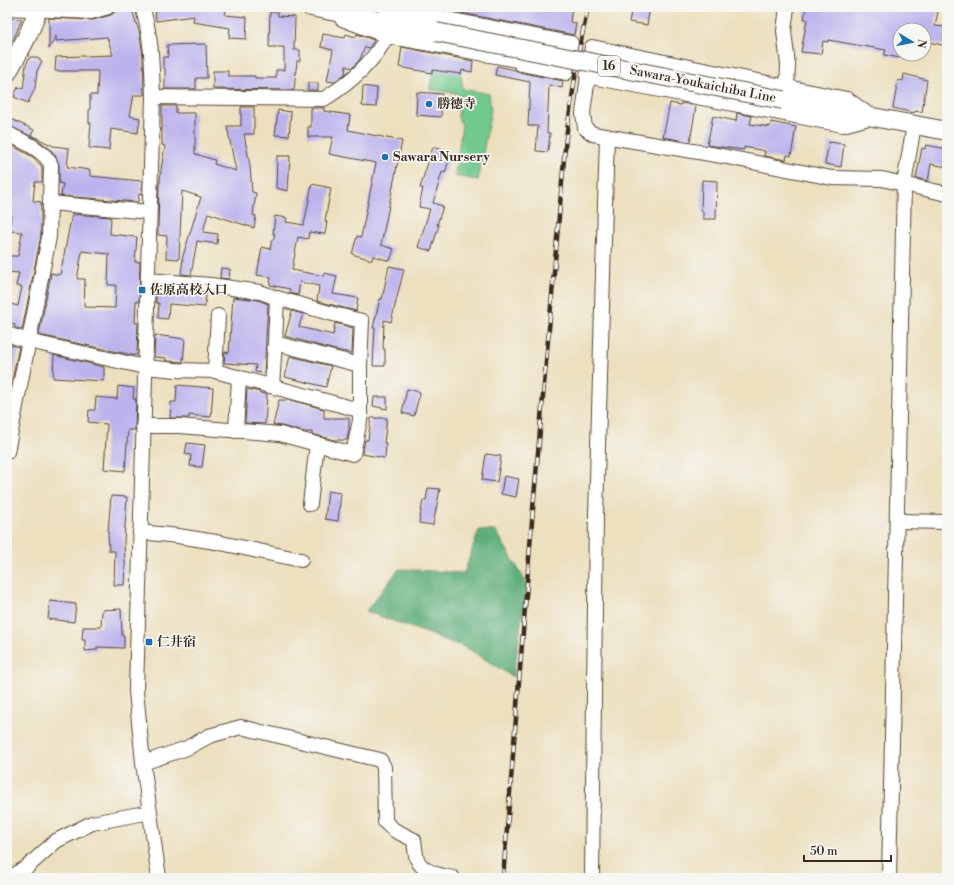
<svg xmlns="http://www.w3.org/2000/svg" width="954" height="885" viewBox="0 0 954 885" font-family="'Libre Bodoni','Noto Serif JP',serif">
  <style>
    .green { fill: #73ca8f; stroke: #577a56 }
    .forest { fill: #5eae7a; stroke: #4c6c4c }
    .building { fill: #bcb3ed; fill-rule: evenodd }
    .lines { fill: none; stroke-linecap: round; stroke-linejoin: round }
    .minor-casing { stroke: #564536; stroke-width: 16 }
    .major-casing { stroke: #564536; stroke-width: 20 }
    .minor { stroke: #fff; stroke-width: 14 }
    .major { stroke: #fff; stroke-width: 18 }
    .rail-casing { stroke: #3b2a1e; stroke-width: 4.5 }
    .rail { stroke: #f6f6f2; stroke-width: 3; stroke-dasharray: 9; stroke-linecap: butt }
    .major-bridge-casing { stroke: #564536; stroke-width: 20; stroke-linecap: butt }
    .major-bridge { stroke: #fff; stroke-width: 18 }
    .poi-dot { fill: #1f6fb2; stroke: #f6f6f2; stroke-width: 1.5 }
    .labels { text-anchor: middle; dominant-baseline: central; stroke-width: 3.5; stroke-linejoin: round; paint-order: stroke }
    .shield { fill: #f6f6f2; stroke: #73675e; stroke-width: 1 }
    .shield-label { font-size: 12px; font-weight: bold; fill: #3b2a1e }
    .street-label { font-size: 13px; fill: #3b2a1e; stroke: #f6f6f2 }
    .poi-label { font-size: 13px; font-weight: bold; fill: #3b2a1e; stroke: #f6f6f2; text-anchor: start }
  </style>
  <rect width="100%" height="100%" fill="#f6f6f2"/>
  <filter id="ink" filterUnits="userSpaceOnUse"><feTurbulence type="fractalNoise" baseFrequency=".025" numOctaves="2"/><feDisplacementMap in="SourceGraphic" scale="8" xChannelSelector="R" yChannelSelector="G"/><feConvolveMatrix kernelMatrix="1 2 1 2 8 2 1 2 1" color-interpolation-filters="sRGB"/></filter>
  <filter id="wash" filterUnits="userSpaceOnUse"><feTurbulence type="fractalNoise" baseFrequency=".012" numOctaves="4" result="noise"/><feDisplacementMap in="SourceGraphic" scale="16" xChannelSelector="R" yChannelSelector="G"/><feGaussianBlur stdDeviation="0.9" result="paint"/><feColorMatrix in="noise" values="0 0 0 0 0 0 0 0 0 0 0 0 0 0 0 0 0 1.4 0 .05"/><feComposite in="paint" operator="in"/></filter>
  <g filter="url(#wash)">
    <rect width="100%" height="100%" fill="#ece0bf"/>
    <!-- green -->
    <polygon class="green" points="433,69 460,71 463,89 489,94 491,109 478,180 455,176 462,125 458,118 460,97 456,93 430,90"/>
    <!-- forest -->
    <polygon class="forest" points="479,530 496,531 527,584 513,677 467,648 366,611 399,569 464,573"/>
    <g id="blocks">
      <!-- building -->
      <g class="building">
        <polygon points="116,7 131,7 139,31 143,56 144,95 134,95 130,116 140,118 138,133 111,129 109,150 89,148 91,123 89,123 89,110 90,110 90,95 97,95 98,71 55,71 56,57 113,55 107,37 56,41 56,36 49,49 49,18 93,20 111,15 114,13"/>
        <polygon points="155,7 220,7 226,9 225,15 247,17 246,39 229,38 230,28 193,22 194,16 156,21"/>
        <polygon points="456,7 572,7 570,22 576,23 574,35 456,12"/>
        <polygon points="632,7 650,7 647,25 629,22"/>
        <polygon points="806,7 939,7 935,26 947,27 947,46 924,41 924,30 900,30 900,58 884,55 886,50 828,40 828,42 823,41 821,54 801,52 807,19 804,19"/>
        <polygon points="270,12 278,12 278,16 295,17 294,50 300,50 300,61 297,61 294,90 213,89 213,71 228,71 228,76 255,76 255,78 276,78 276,70 284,70 284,47 269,47"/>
        <polygon points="7,18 22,19 13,40 7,40"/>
        <polygon points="323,34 345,38 346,34 356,37 357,34 374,40 369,48 365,47 360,59 354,66 352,68 346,66 345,74 334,82 327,81 333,50 321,47"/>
        <polygon points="206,44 207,78 196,78 196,89 165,89 165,68 163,68 163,57 168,57 167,45"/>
        <polygon points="402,47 473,61 472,72 462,70 461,74 432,70 432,73 399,67"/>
        <polygon points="30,57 35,57 42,61 37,71 35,88 28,103 14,97 18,87 23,89 26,65"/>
        <polygon points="497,66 515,70 519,72 563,81 562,88 549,85 547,133 550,133 548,152 536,151 538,126 528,126 530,82 495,75"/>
        <polygon points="904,74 927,80 922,112 915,111 914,113 893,108 898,80 903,81"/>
        <rect x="308" y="83" width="10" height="7"/>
        <polygon points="363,86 377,88 376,107 362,106"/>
        <polygon points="417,92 442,94 441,117 416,115"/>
        <polygon points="670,103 681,105 681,103 696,106 690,142 663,137"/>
        <polygon points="162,106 176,106 176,113 195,113 195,154 215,160 214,164 236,171 227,126 241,126 241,107 254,107 254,134 244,134 250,166 252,192 256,193 253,215 256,216 254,228 208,213 203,232 218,234 217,244 197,241 191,275 181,274 183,259 182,259 201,197 182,191 179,259 166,258 167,236 158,235 159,183 160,183 161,169 165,146 162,145"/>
        <polygon points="311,108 324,108 324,111 350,115 348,130 402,141 381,245 394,249 390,261 373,256 372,260 352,254 357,236 361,237 376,163 329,154 333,137 308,137 308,127 311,127"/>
        <polygon points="278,110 291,112 289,136 275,135"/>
        <polygon points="737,113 752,116 750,124 770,127 771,122 796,127 791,156 787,155 786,160 764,156 765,151 744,147 744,150 707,145 713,116 736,121"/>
        <polygon points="7,117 34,130 31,135 53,146 69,148 67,167 90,170 90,176 142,181 142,195 139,194 138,202 61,196 63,184 59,183 59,165 55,155 49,148 37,139 7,125"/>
        <polygon points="829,142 844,144 841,167 825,164"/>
        <polygon points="7,143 33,157 42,167 42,182 35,182 33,201 41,202 41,236 22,330 14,327 15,324 7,323 7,303 18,306 22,287 16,286 19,273 7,272 7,256 18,256 22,232 10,231 11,215 7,215"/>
        <polygon points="926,145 947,149 947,167 931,164 928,181 916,178 922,148 925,149"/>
        <polygon points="433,147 451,153 445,173 442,172 433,203 443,206 437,225 439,225 431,251 418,247 430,209 419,207 423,188 420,188"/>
        <polygon points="277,156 290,156 288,191 276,188"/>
        <polygon points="702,180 717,181 716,219 703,219 703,211 701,211"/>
        <polygon points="312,184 331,188 325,221 327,222 325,234 309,232 308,239 298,237 292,270 324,276 324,273 337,276 333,294 358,298 356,311 317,301 319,286 300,282 298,295 293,294 289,293 290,289 270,285 271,277 257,275 262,247 270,249 272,240 273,240 275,234 273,234 275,216 287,218 286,222 304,225"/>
        <path d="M72,214L111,217L110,234L137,237L135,262H140L139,302L136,301L135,323H138L137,355H132L39,335L51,273L60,275ZM82,251L109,254L108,285H116L115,308L84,307L85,279H77Z"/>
        <polygon points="389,266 404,269 391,322 384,320 383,349 385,349 385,366 373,366 375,328 373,328 380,299 382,299"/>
        <polygon points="221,268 230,269 229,279 220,278"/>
        <polygon points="156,289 206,293 205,307 169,304 168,319 158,318 159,303 156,303"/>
        <polygon points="233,297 258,300 268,304 264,373 255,372 256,365 224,363 225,352 229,353"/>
        <polygon points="292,311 303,314 299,327 333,335 335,323 353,328 352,353 335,350 285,336"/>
        <polygon points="155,335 185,339 183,362 166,361 166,358 154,357"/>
        <polygon points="7,344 19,347 12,380 7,379"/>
        <polygon points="54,355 104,367 104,381 53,378"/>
        <polygon points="290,356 331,366 326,387 285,377"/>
        <polygon points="177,385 213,388 211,417 189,415 189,418 170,418 171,402 176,402"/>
        <polygon points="118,386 134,388 133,399 136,399 135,430 128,430 125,471 104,469 107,424 88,422 89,410 95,410 96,397 117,399"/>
        <polygon points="247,389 260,392 260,393 267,394 265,424 245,423"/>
        <polygon points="407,389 420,392 414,416 402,413"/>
        <polygon points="374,397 387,397 387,409 373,406"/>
        <polygon points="279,400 290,400 324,409 324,418 349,418 349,429 347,440 335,440 312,434 312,432 304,432 282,426 273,425"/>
        <polygon points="371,418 387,418 384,443 386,443 385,458 362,454 365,440 368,440"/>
        <polygon points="187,443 205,445 202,467 190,466 191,455 185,454"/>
        <polygon points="486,454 501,456 497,482 482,480"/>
        <polygon points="504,476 519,479 516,497 501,494"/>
        <polygon points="428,488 440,489 433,525 419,523 423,500 426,500"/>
        <polygon points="328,491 341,493 338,521 325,519"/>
        <polygon points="111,496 127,497 124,541 125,564 124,585 114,585 115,551 109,551 108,532"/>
        <polygon points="50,601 76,604 74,622 48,619"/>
        <polygon points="121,609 122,636 124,636 124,648 97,647 97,650 85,651 85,640 82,640 83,627 101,627 102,610"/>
      </g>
    </g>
  </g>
  <g filter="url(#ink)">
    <use href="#blocks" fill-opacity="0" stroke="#564536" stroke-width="1"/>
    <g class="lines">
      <!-- minor casing -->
      <g class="minor-casing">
        <g id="minor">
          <path d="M142,7C152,36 152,67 153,97L136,691L143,763L159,878"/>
          <polyline points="7,8 91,12 108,7"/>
          <polyline points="342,19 387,36 522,61 521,64 566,73 571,43 385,7"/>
          <polyline points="587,76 843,125 872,117 847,99 787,87 788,65 784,31 787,7"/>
          <polyline points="787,87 592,47 583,113 585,128 593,134 722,156 832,178 882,179 947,194"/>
          <path d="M153,97L324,99C350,83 373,63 387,36"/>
          <path d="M7,133C21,141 45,150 51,165L49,237L7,452"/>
          <polyline points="50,203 149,212"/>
          <polyline points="148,280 211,285 260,292 277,298"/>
          <polyline points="7,334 28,341 145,367 176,370 215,371 359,410"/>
          <polyline points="275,343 277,298 333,314 362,321 360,365"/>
          <polyline points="215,371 218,316"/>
          <polyline points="143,426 179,426 280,434 353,454 360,420 360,365 275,343 272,386"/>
          <polyline points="236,431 239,377"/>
          <polyline points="310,504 317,444"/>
          <polyline points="897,521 947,522"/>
          <polyline points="140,532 178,536 216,542 301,560"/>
          <path d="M143,763L187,748L209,736L241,727L380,760L384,767L385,822L394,830L414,840C415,846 415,853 417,859C421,872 442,876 453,878"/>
          <polyline points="9,878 26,868 56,841 92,823 150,812"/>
          <polyline points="592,878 596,515 607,136"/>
          <polyline points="889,878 904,184 914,125"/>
        </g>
      </g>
      <!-- major casing -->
      <g class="major-casing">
        <g id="major">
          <polyline points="311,7 436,32"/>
          <path d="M7,73C19,52 32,31 38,7"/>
          <polyline points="783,100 947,131"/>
        </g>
      </g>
      <!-- minor -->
      <use href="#minor" class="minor"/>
      <!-- major -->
      <use href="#major" class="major"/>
      <!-- rail casing -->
      <g class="rail-casing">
        <polyline id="rail" points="503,878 533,509 566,137 580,45 588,7"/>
      </g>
      <!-- rail -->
      <use href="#rail" class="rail"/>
      <!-- major-bridge casing -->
      <g class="major-bridge-casing">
        <polyline id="major-bridge" points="436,32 783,100"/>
      </g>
      <!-- major-bridge -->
      <use href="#major-bridge" class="major-bridge"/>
    </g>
  </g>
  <!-- markers -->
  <g class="poi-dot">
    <circle cx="429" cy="104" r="4"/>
    <circle cx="385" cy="157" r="4"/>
    <rect x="138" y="286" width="8" height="8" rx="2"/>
    <rect x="145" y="638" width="8" height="8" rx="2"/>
  </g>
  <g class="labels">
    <!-- shield labels -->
    <rect class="shield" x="598" y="56" width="22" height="20" rx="3"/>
    <g class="shield-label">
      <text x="609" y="66">16</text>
    </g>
    <!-- street labels -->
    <g class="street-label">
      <text transform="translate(703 84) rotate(11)">Sawara-Youkaichiba Line</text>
    </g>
    <!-- poi labels -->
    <g class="poi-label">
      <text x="437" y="104">勝徳寺</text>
      <text x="393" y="157">Sawara Nursery</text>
      <text x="150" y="290">佐原高校入口</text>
      <text x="157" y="642">仁井宿</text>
    </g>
  </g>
  <!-- margin -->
  <rect width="954" height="885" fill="none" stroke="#f6f6f2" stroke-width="24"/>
  <!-- north arrow -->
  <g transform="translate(912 42) rotate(100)"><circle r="19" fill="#f6f6f2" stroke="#aba49d"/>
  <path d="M0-3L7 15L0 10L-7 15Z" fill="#1f6fb2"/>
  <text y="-6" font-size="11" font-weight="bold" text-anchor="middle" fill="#3b2a1e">N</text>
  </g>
  <!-- scale -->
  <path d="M804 855v6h87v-6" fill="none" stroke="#3b2a1e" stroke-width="2"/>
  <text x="810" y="855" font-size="12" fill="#3b2a1e" stroke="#f6f6f2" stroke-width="3" paint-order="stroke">50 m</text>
</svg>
